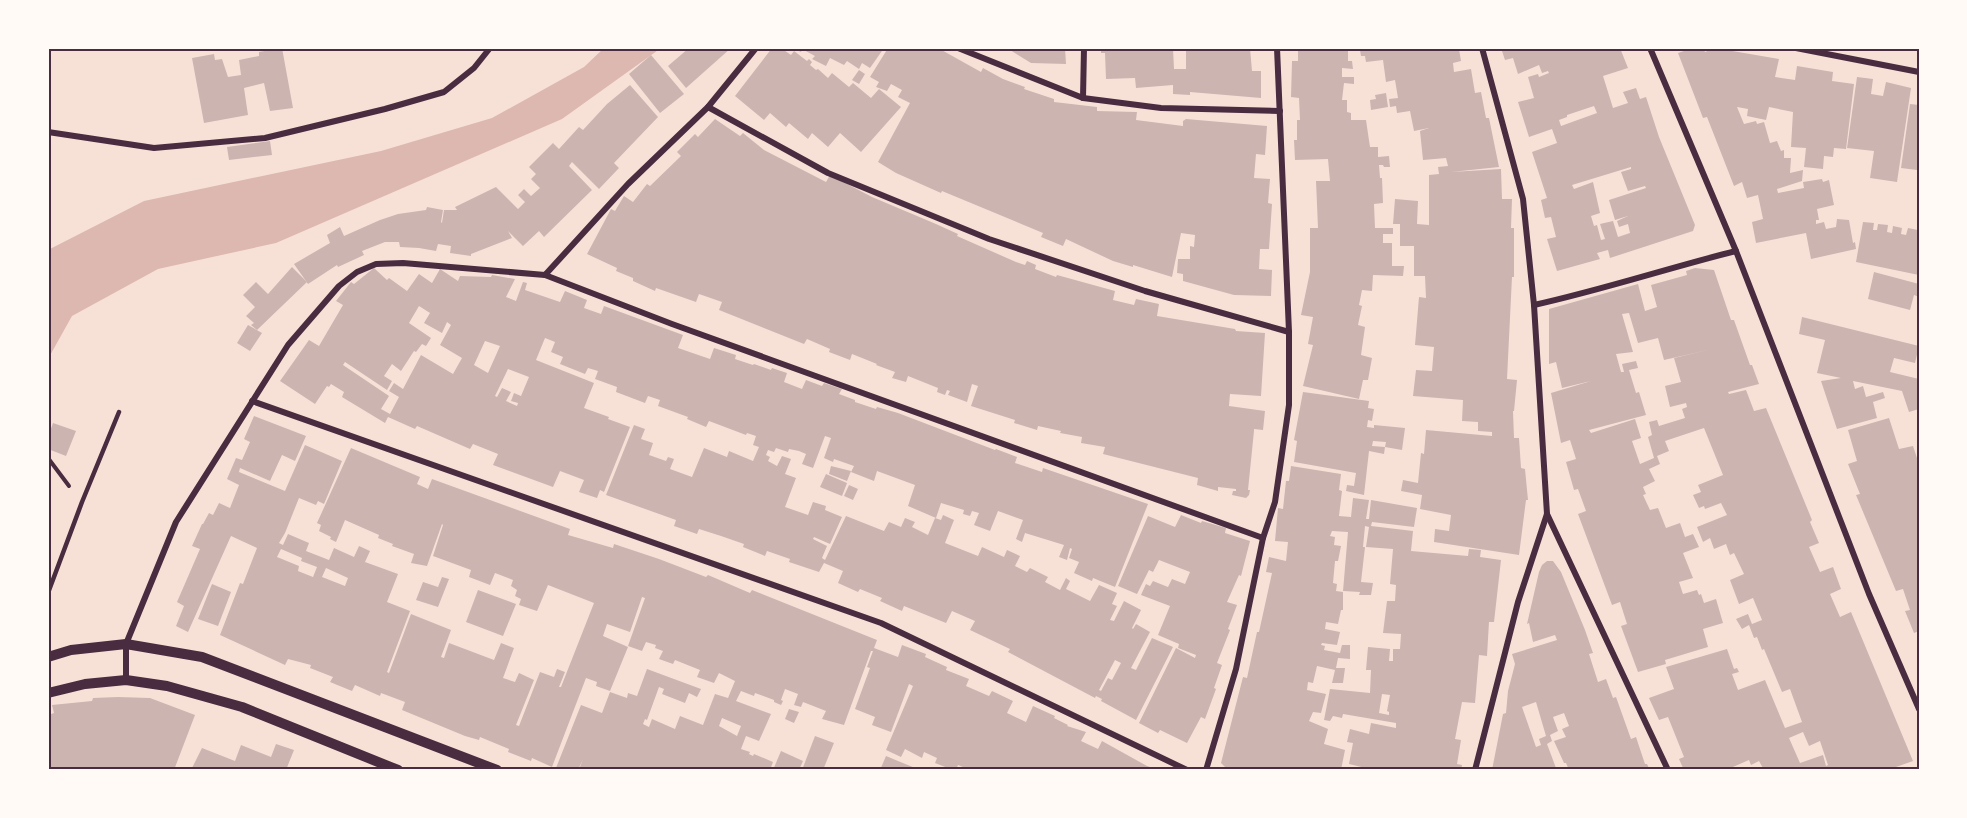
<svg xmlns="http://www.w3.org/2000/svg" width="1967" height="818" viewBox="0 0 1967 818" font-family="'Noto Sans',sans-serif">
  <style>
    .water { fill: #dcb8b0 }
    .building { fill: #ccb4b1; fill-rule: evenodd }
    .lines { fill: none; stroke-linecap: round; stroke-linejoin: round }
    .path { stroke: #4a2c40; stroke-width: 4 }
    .service { stroke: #4a2c40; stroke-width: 4.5 }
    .minor { stroke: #4a2c40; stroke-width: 6 }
    .tertiary { stroke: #4a2c40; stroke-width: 10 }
    .neatline { fill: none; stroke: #4a2c40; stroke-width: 2 }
  </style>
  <rect width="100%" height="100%" fill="#f7e1d7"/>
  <!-- water -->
  <polygon class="water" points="604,48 661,48 562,119 276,243 158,269 72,316 48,359 48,250 144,201 381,151 492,118 584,67"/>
  <!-- building -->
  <g class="building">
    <polygon points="282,48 293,108 270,111 264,83 244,88 248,115 204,123 192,58 214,54 215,60 222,59 228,77 241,75 239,60 259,56 259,52"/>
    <polygon points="689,48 731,48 686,88 668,66"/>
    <polygon points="772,48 781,48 791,55 794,51 807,61 809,59 812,62 810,65 816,70 818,69 828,78 832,73 849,87 853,83 871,98 879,89 901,107 861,152 840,133 828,147 812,133 808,139 789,123 786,127 770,113 764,120 735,96"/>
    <polygon points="793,48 884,48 870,68 862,63 859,69 847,61 844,65 830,58 826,66 812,59 815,56 802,49 801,52"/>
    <polygon points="888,48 938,48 981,72 983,68 1003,79 1025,87 1024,89 1054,99 1054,102 1097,107 1097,111 1137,112 1136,120 1183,126 1183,121 1186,119 1267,126 1265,155 1256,154 1254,178 1270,179 1268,203 1272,204 1269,249 1260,249 1259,269 1272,270 1271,296 1234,295 1183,281 1183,274 1177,273 1178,259 1190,259 1190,246 1194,247 1195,235 1181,233 1172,277 1133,265 1133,267 1113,261 1066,239 1063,246 1041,237 1043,233 942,191 941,193 896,173 878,162 910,103 898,97 902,90 891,84 887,91 876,87 879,82 870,77"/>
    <polygon points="1007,48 1065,48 1066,64 1031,63"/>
    <polygon points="1101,48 1173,48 1174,69 1186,69 1186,48 1250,48 1252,71 1261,71 1261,98 1190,92 1190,95 1173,94 1173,85 1136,88 1135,78 1106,79 1105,53 1101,53"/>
    <polygon points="1298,48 1348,48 1348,61 1352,61 1353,69 1342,68 1342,77 1354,77 1354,84 1344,83 1342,100 1347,100 1347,112 1351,113 1351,120 1366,120 1370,147 1378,147 1378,157 1389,156 1390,167 1384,167 1383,165 1379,165 1380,178 1382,178 1383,203 1374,204 1375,228 1393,228 1393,234 1383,234 1383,243 1392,243 1392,266 1404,266 1403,276 1373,275 1372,291 1362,290 1359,305 1362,306 1358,325 1365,327 1361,355 1372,358 1368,380 1363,380 1359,399 1303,386 1313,345 1308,344 1313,317 1301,315 1310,272 1310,228 1318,228 1316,181 1330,181 1328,159 1295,160 1294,140 1297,140 1297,120 1300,120 1299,98 1291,97 1292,61 1298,61"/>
    <polygon points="1371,48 1445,48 1445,51 1459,49 1461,61 1453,63 1454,72 1471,69 1475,93 1481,92 1486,118 1489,118 1499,167 1451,172 1501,169 1502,199 1512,199 1511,228 1514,228 1514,277 1512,277 1507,379 1517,380 1514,411 1513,411 1514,438 1519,438 1521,468 1525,469 1528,500 1526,500 1519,555 1434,542 1435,529 1449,531 1451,515 1420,509 1422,495 1401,491 1403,480 1418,483 1421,453 1424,454 1426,430 1492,436 1492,432 1478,431 1478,422 1462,421 1463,400 1413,396 1416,370 1432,371 1434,347 1415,345 1419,297 1426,298 1425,276 1414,276 1414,246 1400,246 1400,224 1393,224 1395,199 1418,201 1417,224 1429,225 1429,175 1439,174 1438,167 1448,166 1446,158 1423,160 1420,131 1429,128 1414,131 1410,111 1397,113 1396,106 1390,107 1389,99 1398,98 1395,80 1386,82 1383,60 1366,62 1365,56 1361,56 1360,50"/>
    <path d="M1501,48H1533L1534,50L1538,48H1620L1628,68L1603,76L1613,108L1628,103L1623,92L1636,88L1640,99L1646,97L1659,137L1695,225L1693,231L1610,258L1608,250L1597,253L1600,259L1557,271L1547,239L1556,237L1551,217L1545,218L1541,200L1547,198L1532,152L1557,143L1552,129L1529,137L1518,102L1534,98L1528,77L1538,74L1539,77L1549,73L1548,71L1542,73L1539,65L1518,74L1513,58L1505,60ZM1594,106L1597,113L1561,126L1559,120L1567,117V115ZM1631,167V169L1621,172L1628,191L1645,186L1646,188L1609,200L1615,220L1628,216L1617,221L1619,227L1628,224L1630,233L1618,237L1613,221L1600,224L1605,239L1601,240L1597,225L1594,226L1591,216L1600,213L1593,182L1574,189L1572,185Z"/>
    <polygon points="1693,48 1703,48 1705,52 1715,48 1779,59 1775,77 1795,80 1797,66 1833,72 1832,81 1854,84 1846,149 1834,148 1833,157 1824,156 1823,169 1804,167 1806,148 1791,147 1793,112 1769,107 1766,120 1747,116 1748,109 1737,107 1744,124 1756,121 1757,124 1764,122 1770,143 1777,141 1781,151 1784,150 1784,158 1791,158 1790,173 1803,170 1802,181 1777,189 1778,193 1804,188 1803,182 1822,179 1823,182 1829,180 1834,205 1817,209 1819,220 1816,220 1816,224 1824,222 1826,229 1836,227 1837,219 1849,220 1853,243 1855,242 1856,249 1811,259 1806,233 1756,243 1752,222 1763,219 1758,195 1747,198 1742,182 1734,186 1707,117 1703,118 1678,53"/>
    <polygon points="651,55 684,94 660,113 629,74"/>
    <polygon points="859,70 865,74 859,84 852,80"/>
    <polygon points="1857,77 1873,79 1871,94 1883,96 1886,82 1911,88 1897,182 1870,178 1874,151 1847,148"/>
    <polygon points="630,85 658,117 614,163 619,168 599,189 572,162 569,166 592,190 544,237 539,231 523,246 508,231 512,238 471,254 471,256 450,253 451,246 438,244 436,251 419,248 400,247 399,242 385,242 362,251 364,255 338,267 337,265 308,284 294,264 330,243 327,235 340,227 344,236 380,220 398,214 426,210 427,207 443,210 441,222 442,223 444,210 457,210 455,207 496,187 518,209 525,202 518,195 524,189 531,196 540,188 531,179 536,174 529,167 553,143 559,149 579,127 583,130 607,104"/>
    <polygon points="1386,93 1388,107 1371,110 1370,100 1376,99 1375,95"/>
    <polygon points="1910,104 1919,105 1919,169 1917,170 1901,168"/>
    <polygon points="715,119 740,136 743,133 764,150 826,182 830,175 872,197 936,224 958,234 957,236 1016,262 1025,265 1027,261 1036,265 1035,269 1056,277 1057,275 1115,291 1113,300 1134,305 1136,299 1159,304 1157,316 1235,329 1236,331 1265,333 1261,396 1230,394 1229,406 1265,411 1263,430 1254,429 1254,431 1248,490 1250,490 1249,495 1246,498 1232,495 1233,491 1236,491 1236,489 1218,487 1218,491 1197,485 1198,478 1103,454 1105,447 1081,443 1082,437 1060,433 1061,431 1038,426 1037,430 1014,423 1015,420 971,406 978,386 972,384 967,402 948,395 950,391 947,390 945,395 937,392 938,388 908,376 906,382 892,378 895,372 876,365 877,364 852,354 850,360 829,352 830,349 807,339 804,344 719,310 722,302 699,294 696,302 656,288 655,291 633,281 633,278 616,271 617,268 587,254 611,209 615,211 624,196 633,202 647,184 650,186 681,156 677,152 695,134 698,137"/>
    <polygon points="270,141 272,155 229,160 227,147"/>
    <polygon points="1863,222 1874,223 1873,230 1877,230 1878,224 1888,225 1887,232 1892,233 1893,226 1902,228 1901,234 1906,235 1908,228 1918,230 1919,275 1856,262"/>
    <polygon points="292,267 307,282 257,330 251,325 254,323 246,316 255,307 243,295 256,282 268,294"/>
    <path d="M374,268L387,280L389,278L407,291L419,274L432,283L440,269L458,281L460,276L491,277L492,275L515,279L506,297L516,301L523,282L527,283L525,290L560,302L565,291L587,300L584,308L601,314L604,306L683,335L678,348L710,359L714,348L736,355L735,359L753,365L754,364L771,370L772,368L787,373L784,382L802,389L806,380L822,386L824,383L842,389L839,394L855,400V402L876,409L877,407L898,413L995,450L996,449L1017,457L1015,463L1042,472L1043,468L1148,504L1115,587L1093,578L1092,581L1074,573L1079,562L1069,558L1072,549L1070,548L1067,560L1059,557L1064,545L1025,533L1022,542L1016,539L1023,520L998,511L990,531L974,525L979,513L972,511L970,516L963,514L964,510L941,503L936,518L908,506L915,485L877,471L874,481L851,472L854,466L834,459L833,462L824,458L831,438L825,436L813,468L802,464L806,454L799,451L789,449L788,452L776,448L774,452L768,450L766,455L770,457L768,461L777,466L782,456L791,459L785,474L796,478L785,507L808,515L813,502L826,506L825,510L842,517L830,544L814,537L813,539L827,546L822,558L825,560L846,516L884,531L889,522L901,527L905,518L915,522L912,527L928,535L935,518L941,520L943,515L954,520L945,543L978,556L982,547L1004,557L1007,550L1020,556L1015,566L1027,572L1030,568L1048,577L1045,582L1060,590L1066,578L1070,581L1066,589L1090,601L1099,585L1117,593L1112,604L1117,606L1110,620L1114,621L1124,601L1141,610L1132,628L1133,629L1136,624L1150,632L1131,668L1136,670L1152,638L1173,647L1136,720L1101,701L1102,699L1096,696L1095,698L1008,652L1010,649L970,630L975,621L952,611L946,623L904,606L902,611L880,601L882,598L860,589L858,592L838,583L843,571L824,563L819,572L789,562L790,559L767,551L765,556L743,547L744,544L721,536L699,529L697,534L674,526L676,520L606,495L634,425L645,429L641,439L653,443L649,455L666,461L668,457L674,459L670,469L692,477L704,448L727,457L729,451L753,461L759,447L753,445L756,436L747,433L746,435L709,421L706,427L687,419L688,417L658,406L660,400L648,396L645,403L616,392L617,387L595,379L598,371L588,368L585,374L560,364L563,357L551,352L555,342L545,338L536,360L594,383L584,408L609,417L608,419L630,427L604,492L600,490L597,498L579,492L584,480L560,471L553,487L493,465L498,454L473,444L470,449L417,426L415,429L388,417L385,423L342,397L344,392L331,384L329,387L327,386L315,404L280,381L309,340L319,346L343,305L336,301L351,282L354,284ZM419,306L430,313L424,323L442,333L447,322L451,325L440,345L462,358L453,374L421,355L403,389L394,383L389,391L399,397L390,414L381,409L389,396L343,365L345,362L387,390L392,381L384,376L392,364L401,371L414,351L416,352L422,344L426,346L431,338L409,323ZM485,341L500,346L488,373L474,365ZM508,369L529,377L521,396L514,393L511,401L518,403L517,406L506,401L511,392L502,388L497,397L495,396ZM1115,660L1121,663L1112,680L1108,678L1101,691L1099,690Z"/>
    <path d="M1695,268L1714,270L1731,320H1734L1750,365H1752L1759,384L1728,392L1729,394L1746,390L1754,411L1766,408L1812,520L1810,522L1819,543L1809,547L1820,572L1833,567L1841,589L1830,594L1840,617L1851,612L1913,761L1896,767L1897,770H1764L1759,761L1751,765L1749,760L1726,770H1684L1679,759L1684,757L1668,717L1659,720L1649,698L1674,689L1666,667L1727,649L1734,669L1737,668L1739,672L1732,674L1738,690L1765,680L1785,728L1802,722L1790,689L1782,692L1764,649L1762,650L1757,637L1754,638L1749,625L1742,629L1736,619L1748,614L1752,624L1762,620L1753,598L1739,604L1730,580L1744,574L1734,553L1730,555L1726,544L1714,549L1710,538L1703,542L1697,527L1727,515L1721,503L1705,509L1704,506L1699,508L1693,495L1701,492L1698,485L1723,475L1704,428L1665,441L1669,451L1657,456L1660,464L1649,469L1655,481L1643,487L1646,494L1643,495L1650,510L1658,508L1666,528L1680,523L1685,537L1693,534L1699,547L1683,553L1693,578L1679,582L1683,594L1697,590L1699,595L1701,594L1704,603L1716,599L1723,623L1703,629L1708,647L1665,660L1666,664L1638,672L1621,626L1627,624L1620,602L1612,605L1578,514L1586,511L1578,489L1574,490L1566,462L1576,459L1570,440L1561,443L1551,393L1591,381L1562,388L1556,362L1549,364V309L1638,284L1645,311L1657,307L1651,285L1687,275L1686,271ZM1629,313L1638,343L1658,338L1664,360L1712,349L1674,358L1681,382L1665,386L1670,407L1686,403L1687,407L1682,409L1685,418L1659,426L1657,420L1649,422L1652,435L1648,437L1654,458L1640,464L1632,441L1641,438L1635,419L1591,433L1589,430L1646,415L1639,392L1636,393L1629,370L1638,368L1636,361L1622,364L1624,372H1621L1616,354L1633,352L1622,314ZM1803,732L1809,746L1820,741L1828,765L1826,766L1823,755L1800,763L1789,738Z"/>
    <polygon points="1874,272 1919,284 1919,297 1914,295 1910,310 1868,299"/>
    <polygon points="1802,317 1919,346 1915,363 1894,358 1890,372 1919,379 1919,409 1909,412 1902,391 1853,381 1855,389 1863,386 1866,397 1883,392 1885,398 1873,402 1877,418 1837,429 1821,381 1841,378 1817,373 1825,340 1799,334"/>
    <polygon points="248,325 262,333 250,351 237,343"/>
    <polygon points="1303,392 1369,401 1368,408 1374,409 1372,421 1368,420 1367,427 1374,428 1374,425 1405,428 1402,450 1385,447 1386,442 1373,441 1372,446 1385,447 1384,454 1369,451 1364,495 1346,491 1347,485 1354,486 1356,473 1294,462 1297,441 1294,440"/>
    <path d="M254,416L306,436L295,461L282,455L270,481L240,468L239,472L285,491L305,445L342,461L324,504L318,501L316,505L299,498L285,533L279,543L283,545L288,534L309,543L306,551L329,560L334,548L354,557L359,546L370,551L365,562L398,574L387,602L410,611L387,672L389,673L411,614L451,630L441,657L444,658L449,643L494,660L501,643L514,648L503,678L515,682L519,673L534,680L516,725L519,726L540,672L554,677L557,669L565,672L559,687H561L594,603L548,585L537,611L519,605L521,599L515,596L517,590L511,586L513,580L495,573L490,585L469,577L471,570L433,556L443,525L442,524L427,566L411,563L414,554L392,546L393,544L378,538L379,535L345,520L336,542L330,539L331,537L319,531L321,525L317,523L351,448L420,477L417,484L428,489L432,479L570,529L568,535L613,548L614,544L659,559L706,577L708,575L750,593L752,590L877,640L874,648L898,657L902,645L926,654L925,657L947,667L946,670L969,679L966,686L989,696L992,691L1013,701L1007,713L1026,722L1033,706L1055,716L1054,718L1068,725L1067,726L1086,732L1081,741L1098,749L1102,741L1147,766L1159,770H970L958,765L956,770H953L935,763L937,758L924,752L922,758L905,749L901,757L886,750L913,686L909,684L891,732L872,725L875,717L855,709L870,668L867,667L873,651H871L844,725L822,719L826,711L803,702L801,707L794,705L798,694L785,689L781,700L783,701L781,705L774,702V700L755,693L754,696L741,691L736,701L771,714L759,741L746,736L741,749L750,752L749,754L753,756L754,754L773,762L770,770H587L580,767L583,759L578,770H560L556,768L581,705L602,713L610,692L627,698L628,693L637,696L647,669L701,689L697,697L689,693L685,703L662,694L664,689L659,687L647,720L645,719L643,724L649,727L652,719L675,729L680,716L703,725L715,694L728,698L735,681L719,673L714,683L697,677L700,670L675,660L673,664L659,659L663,651L655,648L656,645L646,642L642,651L628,646L645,598L642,597L630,632L607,624L603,636L628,647L610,691L596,686L597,682L586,678L552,767L532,758L531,761L508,752L509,749L480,737L479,740L465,736L402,710L405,702L381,693L380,696L355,685L352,691L330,682L333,677L310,668L311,665L288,659L285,665L220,635L240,583L243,584L257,548L231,536L188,632L176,626L184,606L177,602L200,549L192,546L202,524H203L209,513L213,515L219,503L230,508L239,485L227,479L236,458L242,460L250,442L244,439ZM281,549L302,558L301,561L317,567L313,577L298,571L299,566L277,557ZM326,568L348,578L345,586L322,577ZM722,718L741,726L737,736L719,726Z"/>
    <polygon points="1889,418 1899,449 1913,446 1919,464 1919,631 1914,633 1905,611 1910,610 1903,589 1896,591 1856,495 1860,494 1848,464 1857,461 1848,430"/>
    <polygon points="53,423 76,431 66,456 48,449 48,437"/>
    <polygon points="831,466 851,471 847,481 829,474"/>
    <path d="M1291,466L1341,474L1339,490L1342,491L1339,516L1351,517L1353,498L1369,500L1366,519H1369L1371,500L1417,508L1414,527L1372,522L1371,526L1413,531L1411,551L1468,556L1469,549L1481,550L1480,557L1501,560L1494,622H1489L1487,656L1479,655L1475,703L1462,702L1455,739L1461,740L1457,764L1462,765L1461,770H1374L1349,764L1353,743L1347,742L1350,729L1369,734L1371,723L1396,728V723L1343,714L1342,718L1333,716L1330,721L1324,720L1330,689L1370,693L1371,670H1366L1368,647L1390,649L1389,661H1393V649H1400L1401,634L1383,633L1387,601H1395L1396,585L1390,584L1393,549L1366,547L1369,527L1365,526L1363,547H1365L1361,582L1373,583L1371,595H1359L1360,592L1343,591L1348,532L1332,531L1330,536L1335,537L1334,545L1341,546L1338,561H1335L1333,583L1337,584L1336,591L1343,592V610H1341L1338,624L1326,622L1325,629L1340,632L1337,645L1322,643L1321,645L1325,646L1324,650L1340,653L1342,645H1350V659L1338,658L1336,668H1345L1343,683H1332L1335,670L1317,666L1313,683L1308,682L1307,690L1326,694L1321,713L1313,712L1309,721L1328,729L1324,744L1345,750L1341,770H1230L1225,767L1221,763L1243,677L1247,678L1257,632H1259L1272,573L1266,572L1269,557L1286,561L1288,542L1275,541L1278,508L1283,509L1286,481H1289ZM1382,694L1390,695L1387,711L1389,712V715L1379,713Z"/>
    <polygon points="826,474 847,483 842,496 820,487"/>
    <polygon points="849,485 858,489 853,500 844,496"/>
    <polygon points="1181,515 1201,523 1202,521 1226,528 1225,533 1250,541 1241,576 1239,575 1227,602 1237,605 1228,629 1230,630 1217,663 1222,665 1214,688 1216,689 1205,719 1201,717 1187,743 1160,730 1158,733 1139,723 1176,648 1195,658 1196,655 1178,648 1179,644 1158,635 1170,606 1141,595 1146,584 1150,586 1153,581 1168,587 1172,579 1185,584 1190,572 1159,560 1153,572 1149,570 1137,594 1118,586 1148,516 1175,527"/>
    <path d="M1547,561H1553L1561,572L1585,630L1593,653L1589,654L1598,682L1606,679L1613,698L1616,697L1631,739L1636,737L1645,764H1647L1650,770H1569L1566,763H1564L1554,741L1566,737L1562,729L1569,726L1564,713L1553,717L1558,731L1550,735L1552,741L1547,744L1556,768H1553L1554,770H1492L1503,714L1506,713L1508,691L1515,664L1512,654L1557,640L1555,635L1533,642L1529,623L1527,624L1539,572L1542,565ZM1536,702L1546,736L1539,739L1541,745L1536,747L1522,707Z"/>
    <polygon points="442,577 449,579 438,607 416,600 423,582 438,587"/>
    <polygon points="212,584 231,592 218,626 198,619"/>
    <polygon points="478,590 516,604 503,636 466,622"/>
    <polygon points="118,697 150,698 195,715 174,770 48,770 48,715 54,713 52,705 92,701 93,698"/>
    <polygon points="789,709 799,712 794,723 785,719"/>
    <polygon points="815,736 834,743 823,770 802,770"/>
    <polygon points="276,744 294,750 286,770 191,770 202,748 235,761 241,745 271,757"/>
    <polygon points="781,751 803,761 799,770 773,770"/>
    <polygon points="886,756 898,761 920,770 880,770"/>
  </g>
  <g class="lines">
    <!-- path -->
    <polyline class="path" points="48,458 69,486"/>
    <!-- service -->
    <polyline class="service" points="48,593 82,502 119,412"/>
    <!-- minor -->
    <g class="minor">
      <polyline points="958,48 1083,98 1161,108 1280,111"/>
      <polyline points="1650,48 1736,251 1869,594 1919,709"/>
      <polyline points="1796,48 1919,72"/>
      <polyline points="48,51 49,48"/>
      <polyline points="1083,98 1084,48"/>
      <polyline points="708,107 828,173 989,239 1145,291 1289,332"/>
      <polyline points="48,132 154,148 265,138 385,109 444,92 474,68 490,48"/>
      <polyline points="545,275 672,324 1263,538"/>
      <path d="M1534,305C1602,290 1668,268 1736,251"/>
      <polyline points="252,401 881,623 1187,770"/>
      <polyline points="1547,514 1668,770"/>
      <polyline points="126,680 126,644 176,522 288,345 339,286 357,272 376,264 403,263 545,275 628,184 708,107 756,48"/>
      <polyline points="1206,770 1236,669 1263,538 1275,502 1289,405 1289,332 1277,48"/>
      <polyline points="1475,770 1518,602 1547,514 1534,305 1523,199 1482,48"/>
    </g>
    <!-- tertiary -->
    <g class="tertiary">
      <polyline points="48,657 71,650 126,644 202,657 497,770"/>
      <polyline points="48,693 85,684 126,680 167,686 242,707 398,770"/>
    </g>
  </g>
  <!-- border -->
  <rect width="1967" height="818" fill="none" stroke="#fffaf5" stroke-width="99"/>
  <rect x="50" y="50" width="1868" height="718" class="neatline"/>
</svg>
